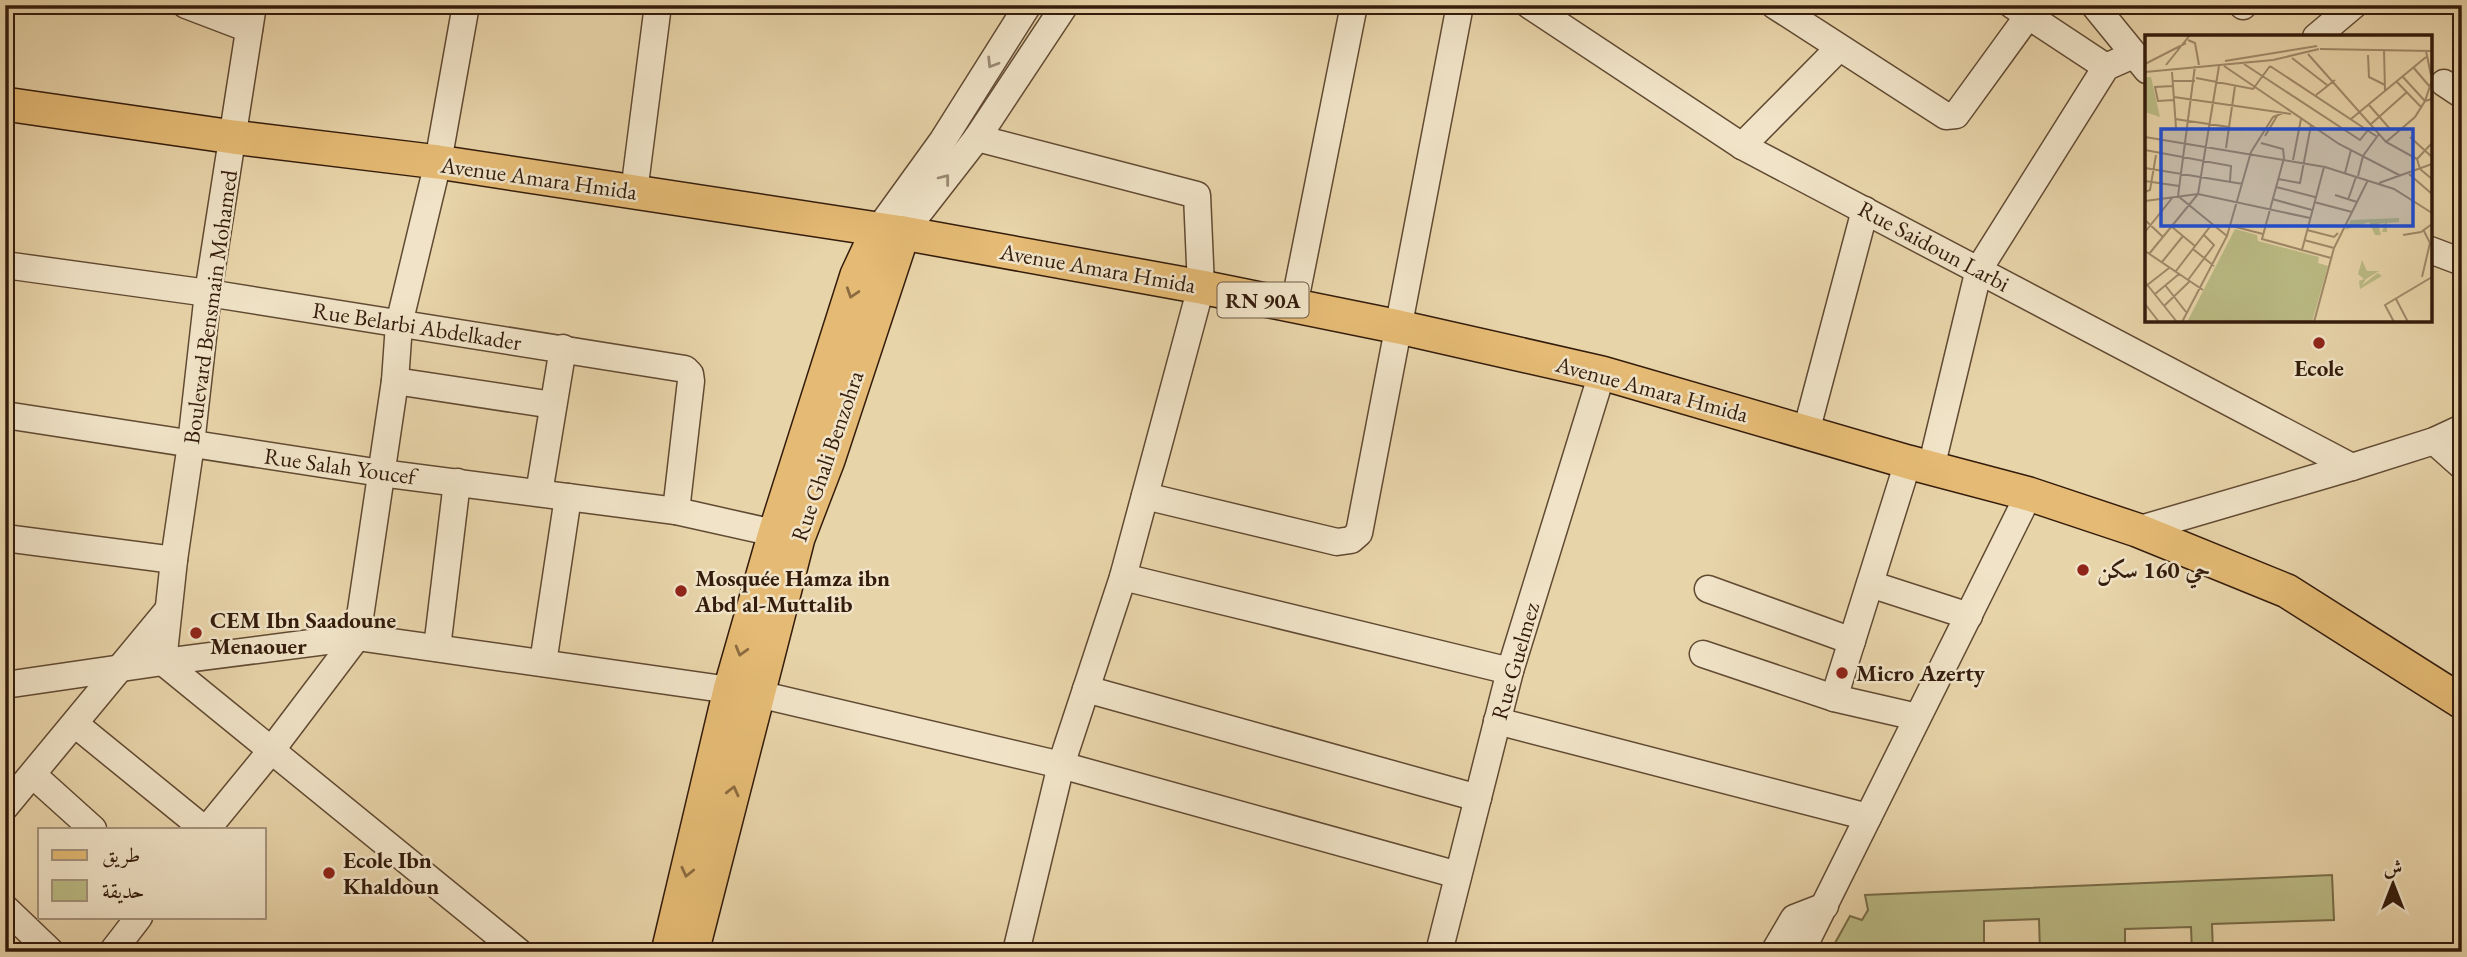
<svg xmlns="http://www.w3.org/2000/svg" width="2467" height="957" viewBox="0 0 2467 957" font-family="'EB Garamond',Amiri,serif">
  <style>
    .green { fill: #bbbb85; stroke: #786c48; stroke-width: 2 }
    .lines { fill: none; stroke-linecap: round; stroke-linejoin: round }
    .minor-casing { stroke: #614a33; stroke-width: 29 }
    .major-casing { stroke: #341c0c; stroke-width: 36 }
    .minor { stroke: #f0e3c7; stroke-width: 26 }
    .major { stroke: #e4ba74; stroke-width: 33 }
    .oneway { stroke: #9b8973 }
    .oneway2 { stroke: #8c6b40 }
    .poi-dot { fill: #8f2418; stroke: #f0e3c7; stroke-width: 2.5 }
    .labels { text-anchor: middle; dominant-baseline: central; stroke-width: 5; stroke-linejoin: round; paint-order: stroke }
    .shield { fill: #f0e3c7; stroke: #6c5844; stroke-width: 2 }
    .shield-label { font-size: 21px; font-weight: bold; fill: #341c0c }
    .street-label { font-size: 23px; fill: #341c0c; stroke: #f0e3c7 }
    .poi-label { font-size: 23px; font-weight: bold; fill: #341c0c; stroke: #f0e3c7; text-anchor: start }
    .inset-road { fill: none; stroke: #a08a6a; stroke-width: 2 }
    .view { fill: #1d4ed8; fill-opacity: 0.15; stroke: #1d4ed8; stroke-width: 3.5 }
    .inset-edge { fill: none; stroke: #341c0c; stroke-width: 3.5 }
  </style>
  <rect width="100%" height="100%" fill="#e8d4a9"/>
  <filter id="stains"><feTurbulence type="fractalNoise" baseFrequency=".00286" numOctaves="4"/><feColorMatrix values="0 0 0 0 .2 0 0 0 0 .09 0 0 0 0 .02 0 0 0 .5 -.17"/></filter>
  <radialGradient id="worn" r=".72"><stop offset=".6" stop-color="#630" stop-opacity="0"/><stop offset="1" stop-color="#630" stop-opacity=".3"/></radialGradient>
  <!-- green -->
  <polygon class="green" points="2332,875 2334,920 2212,924 2213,952 2192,952 2191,927 2125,929 2125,952 2040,952 2039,919 1984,921 1984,952 1830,952 1850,916 1862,920 1868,910 1865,895"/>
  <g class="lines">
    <!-- minor casing -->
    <g class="minor-casing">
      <g id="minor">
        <polyline points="186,5 249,29"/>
        <polyline points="253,5 208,293 191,444 174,560 163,662 519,952"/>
        <polyline points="1529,5 1742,146 2352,467"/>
        <polyline points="1774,5 1946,116 1956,115 2028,16"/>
        <polyline points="2012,5 2106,67"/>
        <polyline points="2094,5 2147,70"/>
        <polyline points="2242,5 2243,6"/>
        <polyline points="2316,37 2354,5"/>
        <polyline points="2444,83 2462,95"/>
        <polyline points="977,138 1197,195 1201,287 1123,577 1061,765 1016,952"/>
        <polyline points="1742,146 1839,48"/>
        <polyline points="634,192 658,5"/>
        <polyline points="878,230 943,140 1028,5"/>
        <polyline points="903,233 977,138 1065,5"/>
        <polyline points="2430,250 2462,262"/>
        <polyline points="5,265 208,293 685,369 690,374 691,381 676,511"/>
        <polyline points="1294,306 1354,5"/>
        <polyline points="395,381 553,405"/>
        <polyline points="5,415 381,473 676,511 792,537"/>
        <polyline points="1806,432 1865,210"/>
        <polyline points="2434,441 2462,466"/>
        <polyline points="1931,468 1979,269 2106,67 2133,55"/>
        <polyline points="539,493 563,348"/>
        <polyline points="1145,496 1337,542 1351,540 1359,533 1460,5"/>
        <polyline points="2137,530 2352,467 2434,441 2462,428"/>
        <polyline points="5,538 174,560"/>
        <polyline points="1123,577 1510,671"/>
        <polyline points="1870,584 1969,616"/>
        <polyline points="1708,589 1852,641"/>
        <polyline points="437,648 457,482"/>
        <polyline points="1703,654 1834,698 1917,717"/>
        <polyline points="543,663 568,497"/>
        <polyline points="5,685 163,662 357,637 758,694 1061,765 1458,875"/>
        <polyline points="1086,689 1478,798"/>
        <polyline points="1834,698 1908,462"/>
        <polyline points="1497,721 1868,817"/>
        <polyline points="75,724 204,829"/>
        <polyline points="33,775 93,829"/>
        <polyline points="5,807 168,610"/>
        <polyline points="207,829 270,752 357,637 395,381 399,324 438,162 466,5"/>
        <polyline points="5,908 51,952"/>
        <polyline points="112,952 139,917"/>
        <polyline points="1439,952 1510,671 1602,373"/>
        <polyline points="1774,952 1794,918 1825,906"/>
        <polyline points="1801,952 2029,494"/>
      </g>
    </g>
    <!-- major casing -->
    <g class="major-casing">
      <g id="major">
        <polyline points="5,104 233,137 438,162 903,233 1201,287 1399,327 1602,373 1908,462 2029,494 2137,530 2287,591 2462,702"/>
        <polyline points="668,952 730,690 775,533 857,275 878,230"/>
        <polyline points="692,952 798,538 828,460 903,233"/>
      </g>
    </g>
    <!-- minor -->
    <use href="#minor" class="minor"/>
    <!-- major -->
    <use href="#major" class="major"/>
  </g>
  <!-- one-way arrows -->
  <defs><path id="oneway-chevron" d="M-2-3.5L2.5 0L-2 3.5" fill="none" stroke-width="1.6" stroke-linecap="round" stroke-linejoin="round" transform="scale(1.75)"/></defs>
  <g class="oneway">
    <use href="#oneway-chevron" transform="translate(992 63) rotate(122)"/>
    <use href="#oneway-chevron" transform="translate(945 179) rotate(-52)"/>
  </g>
  <g class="oneway2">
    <use href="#oneway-chevron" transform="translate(852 293) rotate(108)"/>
    <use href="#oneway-chevron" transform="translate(741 651) rotate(106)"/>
    <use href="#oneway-chevron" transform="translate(733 791) rotate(-76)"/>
    <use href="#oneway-chevron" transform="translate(687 872) rotate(103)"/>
  </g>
  <!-- markers -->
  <g class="poi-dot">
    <circle cx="2319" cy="343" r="7"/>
    <circle cx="2083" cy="570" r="7"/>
    <circle cx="681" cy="591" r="7"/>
    <circle cx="196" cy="633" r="7"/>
    <circle cx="1842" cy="673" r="7"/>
    <circle cx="329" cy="873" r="7"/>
  </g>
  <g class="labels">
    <!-- shield labels -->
    <rect class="shield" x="1217.5" y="282.5" width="91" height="35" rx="5"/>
    <g class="shield-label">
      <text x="1263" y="300">RN 90A</text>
    </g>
    <!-- street labels -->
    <g class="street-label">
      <text transform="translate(539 178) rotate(8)">Avenue Amara Hmida</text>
      <text transform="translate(1934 246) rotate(28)">Rue Saidoun Larbi</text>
      <text transform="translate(1098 268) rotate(10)">Avenue Amara Hmida</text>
      <text transform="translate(210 307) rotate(-82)">Boulevard Bensmain Mohamed</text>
      <text transform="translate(417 326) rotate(9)">Rue Belarbi Abdelkader</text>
      <text transform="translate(1652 389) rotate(15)">Avenue Amara Hmida</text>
      <text transform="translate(827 456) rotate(-71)">Rue Ghali Benzohra</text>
      <text transform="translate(340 466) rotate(8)">Rue Salah Youcef</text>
      <text transform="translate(1515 661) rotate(-74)">Rue Guelmez</text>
    </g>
    <!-- poi labels -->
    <g class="poi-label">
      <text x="2319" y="368" text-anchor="middle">Ecole</text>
      <text x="2097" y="570">حي 160 سكن</text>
      <text x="695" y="578">Mosquée Hamza ibn<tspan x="695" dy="26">Abd al-Muttalib</tspan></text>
      <text x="210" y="620">CEM Ibn Saadoune<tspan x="210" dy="26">Menaouer</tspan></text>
      <text x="1856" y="673">Micro Azerty</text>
      <text x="343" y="860">Ecole Ibn<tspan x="343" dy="26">Khaldoun</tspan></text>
    </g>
  </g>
  <!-- overview -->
  <g transform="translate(2145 35)">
    <rect width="287" height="287" fill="#e8d4a9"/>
    <path d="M0,42H6L15,82L0,77ZM254,183V187L242,188V197H237L240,188L233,189L236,200H230L224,187L200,195L206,185ZM90,194L112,200L113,206L174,222L173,228L183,231L167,287H42ZM217,225L222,236H234L221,244L217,250L233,238L237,241L215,254L214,246L219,244L213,239Z" fill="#bbbb85"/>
    <path class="inset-road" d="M43,5L50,8L54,30M175,14L287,16M239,15L240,55M163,19L241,107L272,124L275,134L287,144M223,20L224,42L240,50M147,23L182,50M80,26L172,11M0,29L41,8M99,29L215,105L223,95M21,30L45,0M50,31L33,161L82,201M79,31L194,109L256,141M125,31L231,101M268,32L285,52M0,37L128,25L174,14M27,37L31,93M257,41L280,66L287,64M51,43L108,54L125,31M28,46H50M251,46L277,73M28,51L10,52L13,66L29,65M171,60L190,45M29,62L146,79M224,70L245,94M30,84L84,92M206,84L281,22M226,89L262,57M120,101L132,81M0,102L180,132L249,154L287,178M265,102L287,122M241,107L270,82L280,66L287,45L281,16M116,108L138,114L139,123L117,204L186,223M81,113L90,51M0,115L86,131L85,146M106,117L128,82L138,78M272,124L287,108M148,125L156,84M0,133L98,149M200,138L206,115M264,139L287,159M213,141L218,121L234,99M133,144L155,148L166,90M0,146L34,151M234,148L287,129M131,152L170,162M0,157L5,155L11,120M190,160L212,167M127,164L167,175M203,165L211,142M0,166L53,159L165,183M169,167L207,177M0,185L18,202M87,191L118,199M27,192L50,211M162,195L189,202L193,198M0,197L28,162M258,200L276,197L287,189M159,205L189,213M48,214L69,231M157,215L179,132M0,216L58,255M4,219L53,159L74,31M17,227L38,201M31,236L67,189M277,242L285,208L279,196M43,245L69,210L59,200M0,247L32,287M20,250L41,277M1,251L24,233M10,259L34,239M251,264L263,287M0,269L14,287M19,271L45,246M37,287L82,201L106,117M169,287L189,213L223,145M249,287L240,270L287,242"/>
    <path class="view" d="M16,94H268V191H16Z"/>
    <rect width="287" height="287" class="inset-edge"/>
  </g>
  <!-- margin -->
  <rect width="2467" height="957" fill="none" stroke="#e8d4a9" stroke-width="28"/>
  <rect x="7" y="7" width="2453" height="943" fill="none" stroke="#341c0c" stroke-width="3.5"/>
  <rect x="14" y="14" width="2439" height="929" fill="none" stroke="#341c0c" stroke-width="2"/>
  <!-- legend -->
  <rect x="38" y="828" width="228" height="91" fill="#f0e3c7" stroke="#a5937c" stroke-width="2"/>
  <rect x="52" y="850" width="35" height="10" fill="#e4ba74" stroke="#a5937c" stroke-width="2"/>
  <text x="102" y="862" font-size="21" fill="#341c0c">طريق</text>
  <rect x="52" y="880" width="35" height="21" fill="#bbbb85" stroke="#a5937c" stroke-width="2"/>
  <text x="102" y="898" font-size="21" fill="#341c0c">حديقة</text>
  <!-- north arrow -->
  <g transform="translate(2393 884)" stroke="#f0e3c7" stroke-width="5" paint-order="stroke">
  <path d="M0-5L12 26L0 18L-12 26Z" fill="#341c0c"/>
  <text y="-10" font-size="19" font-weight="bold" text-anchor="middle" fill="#341c0c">ش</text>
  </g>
  <rect width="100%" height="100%" filter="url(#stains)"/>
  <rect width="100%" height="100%" fill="url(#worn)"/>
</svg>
